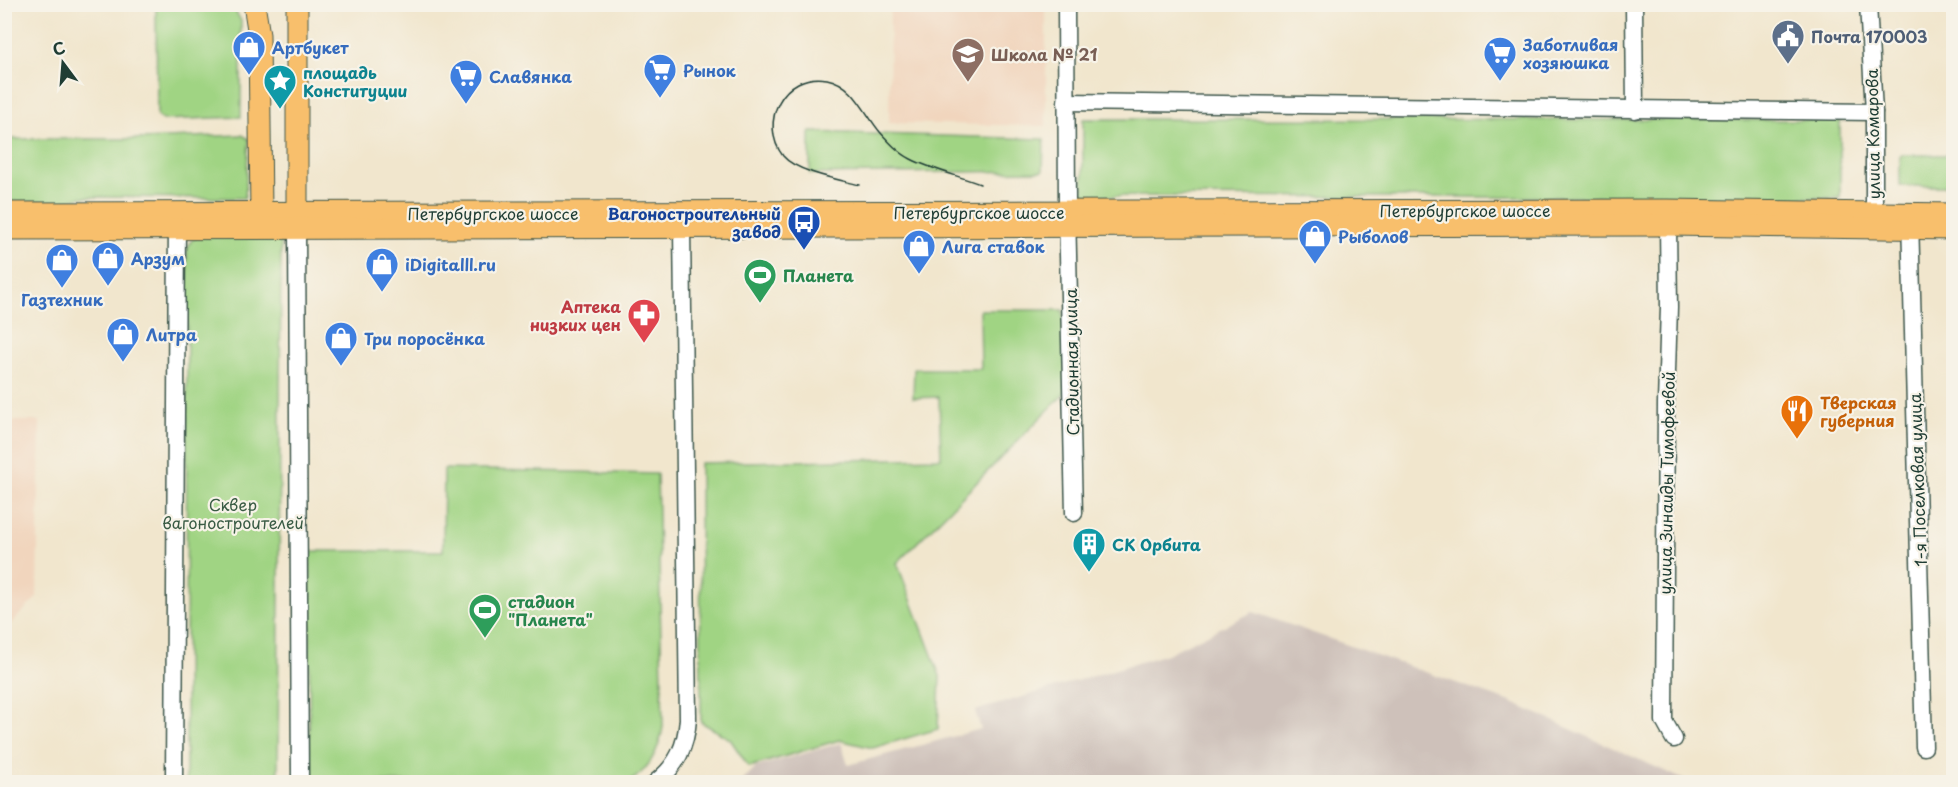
<svg xmlns="http://www.w3.org/2000/svg" width="1958" height="787" viewBox="0 0 1958 787" font-family="'Playpen Sans',sans-serif">
  <style>
    .built { fill: #f1d5bd }
    .industrial { fill: #cec1ba }
    .green { fill: #a0d483; stroke: #60885c; stroke-width: 1.5 }
    .lines { fill: none; stroke-linecap: round; stroke-linejoin: round }
    .minor-casing { stroke: #3e564b; stroke-width: 19 }
    .major-casing { stroke: #3e564b; stroke-width: 23 }
    .minor { stroke: #fff; stroke-width: 16 }
    .major { stroke: #f8bf6c; stroke-width: 21 }
    .tram { stroke: #1f3d34; stroke-width: 1.5 }
    .labels { text-anchor: middle; dominant-baseline: central; stroke-width: 4.5; stroke-linejoin: round; paint-order: stroke }
    .service-label { font-size: 16px; font-weight: bold; fill: #4e5e75; stroke: #f7f3e8; text-anchor: start }
    .shop-label { font-size: 16px; font-weight: bold; fill: #366cbe; stroke: #f7f3e8; text-anchor: start }
    .education-label { font-size: 16px; font-weight: bold; fill: #785e54; stroke: #f7f3e8; text-anchor: start }
    .culture-label { font-size: 16px; font-weight: bold; fill: #0d838f; stroke: #f7f3e8; text-anchor: start }
    .street-label { font-size: 16px; fill: #1f3d34; stroke: #f7f3e8 }
    .transit-label { font-size: 16px; font-weight: bold; fill: #164399; stroke: #f7f3e8; text-anchor: end }
    .leisure-label { font-size: 16px; font-weight: bold; fill: #27864d; stroke: #f7f3e8; text-anchor: start }
    .health-label { font-size: 16px; font-weight: bold; fill: #be3a42; stroke: #f7f3e8; text-anchor: end }
    .food-label { font-size: 16px; font-weight: bold; fill: #c56008; stroke: #f7f3e8; text-anchor: start }
    .park-label { font-size: 16px; fill: #395b44; stroke: #f7f3e8 }
  </style>
  <rect width="100%" height="100%" fill="#f7f3e8"/>
  <filter id="ink" filterUnits="userSpaceOnUse"><feTurbulence type="fractalNoise" baseFrequency=".0167" numOctaves="2"/><feDisplacementMap in="SourceGraphic" scale="12" xChannelSelector="R" yChannelSelector="G"/><feConvolveMatrix kernelMatrix="1 2 1 2 8 2 1 2 1" color-interpolation-filters="sRGB"/></filter>
  <filter id="wash" filterUnits="userSpaceOnUse"><feTurbulence type="fractalNoise" baseFrequency=".008" numOctaves="4" result="noise"/><feDisplacementMap in="SourceGraphic" scale="24" xChannelSelector="R" yChannelSelector="G"/><feGaussianBlur stdDeviation="1.35" result="paint"/><feColorMatrix in="noise" values="0 0 0 0 0 0 0 0 0 0 0 0 0 0 0 0 0 1.4 0 .05"/><feComposite in="paint" operator="in"/></filter>
  <g filter="url(#wash)">
    <rect width="100%" height="100%" fill="#f1e6cd"/>
    <!-- built -->
    <g class="built">
      <polygon points="890,5 1046,5 1046,126 889,123"/>
      <polygon points="5,421 40,421 37,597 5,630"/>
    </g>
    <!-- industrial -->
    <polygon class="industrial" points="1253,612 1508,701 1689,782 741,782 756,767 841,743 848,765 981,729 975,711 1167,654"/>
    <!-- green -->
    <g class="green">
      <polygon points="156,5 232,5 241,21 241,117 162,120 157,115"/>
      <polygon points="1083,119 1840,120 1840,198 1083,196"/>
      <polygon points="810,132 1044,139 1043,171 810,174"/>
      <polygon points="242,135 249,139 245,198 82,197 62,202 5,202 5,139 141,139"/>
      <rect x="1900" y="155" width="53" height="31"/>
      <polygon points="200,234 281,237 278,782 186,782 187,249 192,240"/>
      <polygon points="980,310 1063,310 1067,391 897,563 940,676 938,729 873,748 839,740 749,767 730,739 701,722 700,463 941,458 939,397 913,398 914,369 981,369"/>
      <path d="M444,469L657,474L663,727C659,751 649,770 629,782H309L310,551H443Z"/>
    </g>
  </g>
  <g filter="url(#ink)">
    <g class="lines">
      <!-- minor casing -->
      <g class="minor-casing">
        <g id="minor">
          <polyline points="1066,4 1067,211 1074,513"/>
          <polyline points="1634,4 1635,110"/>
          <polyline points="1868,4 1874,112 1874,224"/>
          <polyline points="1066,102 1874,112"/>
          <polyline points="1910,218 1924,747"/>
          <polyline points="1668,225 1669,307 1666,403 1664,721 1674,739"/>
          <polyline points="297,229 300,782"/>
          <polyline points="174,782 177,218"/>
          <path d="M656,782C677,766 686,746 688,719L682,228"/>
        </g>
      </g>
      <!-- major casing -->
      <g class="major-casing">
        <g id="major">
          <polyline points="254,4 259,35 261,213 269,221"/>
          <polyline points="4,213 1668,210 1954,214"/>
          <polyline points="297,213 297,4"/>
          <polyline points="4,229 1668,225 1954,229"/>
        </g>
      </g>
      <!-- minor -->
      <use href="#minor" class="minor"/>
      <!-- major -->
      <use href="#major" class="major"/>
      <!-- tram -->
      <path class="tram" d="M860,185C840,180 796,172 783,156C758,123 783,71 827,79C854,84 864,113 880,132C889,142 899,153 911,159C931,169 959,176 980,184"/>
    </g>
  </g>
  <!-- icons -->
  <defs>
    <g id="civic-pin" transform="scale(1.725)"><path d="M0 17L-7.5 6A9.5 9.5 0 1 1 7.5 6Z" fill="#5c6f8a" stroke="#f7f3e8"/><path d="M-.6-6.5H3V-4.5H.6V-3L4-1V1h2V6H-6V1h2V-1L-.6-3ZM-1.2 2.5V6h2.4V2.5Z" fill="#fff"/></g>
    <g id="shop-pin" transform="scale(1.725)"><path d="M0 17L-7.5 6A9.5 9.5 0 1 1 7.5 6Z" fill="#3f7fe0" stroke="#f7f3e8"/><path d="M-5-2.5h2.3a2.7 3.5 0 0 1 5.4 0H5L5.5 6h-11ZM-1.5-2.5h3a1.5 2.3 0 0 0-3 0Z" fill="#fff"/></g>
    <g id="supermarket-pin" transform="scale(1.725)"><path d="M0 17L-7.5 6A9.5 9.5 0 1 1 7.5 6Z" fill="#3f7fe0" stroke="#f7f3e8"/><path d="M-6-5.5h2.5l.6 2H6L4.5 2H-2.5L-4.4-4H-6ZM-1.5 3.2a1.3 1.3 0 1 0 .1 0ZM3 3.2a1.3 1.3 0 1 0 .1 0Z" fill="#fff"/></g>
    <g id="school-pin" transform="scale(1.725)"><path d="M0 17L-7.5 6A9.5 9.5 0 1 1 7.5 6Z" fill="#8d6e63" stroke="#f7f3e8"/><path d="M0-5L7-2L0 1L-7-2ZM-4 1L0 2.5L4 1V4Q0 6-4 4Z" fill="#fff"/></g>
    <g id="sight-pin" transform="scale(1.725)"><path d="M0 17L-7.5 6A9.5 9.5 0 1 1 7.5 6Z" fill="#0f9aa8" stroke="#f7f3e8"/><path d="M0-6L1.8-2.2L6-1.7L2.9 1.2L3.7 5.4L0 3.3L-3.7 5.4L-2.9 1.2L-6-1.7L-1.8-2.2Z" fill="#fff"/></g>
    <g id="bus-pin" transform="scale(1.725)"><path d="M0 17L-7.5 6A9.5 9.5 0 1 1 7.5 6Z" fill="#1a4fb4" stroke="#f7f3e8"/><path d="M-5-6H5V4H4V6H2V4H-2V6H-4V4H-5ZM-3.5-4V0h7V-4ZM-3.5 1.2v1.5H-2V1.2ZM2 1.2v1.5H3.5V1.2Z" fill="#fff"/></g>
    <g id="stadium-pin" transform="scale(1.725)"><path d="M0 17L-7.5 6A9.5 9.5 0 1 1 7.5 6Z" fill="#2e9e5b" stroke="#f7f3e8"/><path d="M0-5a6.5 5 0 1 0 0 10a6.5 5 0 1 0 0-10ZM-3.5-1.8h7v3.6h-7Z" fill="#fff"/></g>
    <g id="pharmacy-pin" transform="scale(1.725)"><path d="M0 17L-7.5 6A9.5 9.5 0 1 1 7.5 6Z" fill="#e0444e" stroke="#f7f3e8"/><path d="M-2-6h4v4h4v4h-4v4h-4v-4h-4v-4h4Z" fill="#fff"/></g>
    <g id="restaurant-pin" transform="scale(1.725)"><path d="M0 17L-7.5 6A9.5 9.5 0 1 1 7.5 6Z" fill="#e8710a" stroke="#f7f3e8"/><path d="M-5-6h1v4h1v-4h1v4h1v-4h1v5L-1.5 .5V6h-2V.5L-5-1ZM5-6V6H3V1.5H1.5Q1.5-4 5-6Z" fill="#fff"/></g>
    <g id="building-pin" transform="scale(1.725)"><path d="M0 17L-7.5 6A9.5 9.5 0 1 1 7.5 6Z" fill="#0f9aa8" stroke="#f7f3e8"/><path d="M-4-6H4V6H1V3H-1V6H-4ZM-2.5-4.3h1.7v1.8h-1.7ZM.8-4.3h1.7v1.8H.8ZM-2.5-1h1.7V.8h-1.7ZM.8-1h1.7V.8H.8Z" fill="#fff"/></g>
  </defs>
  <g fill-rule="evenodd">
    <use href="#civic-pin" x="1788" y="36"/>
    <use href="#shop-pin" x="249" y="47"/>
    <use href="#supermarket-pin" x="1500" y="53"/>
    <use href="#school-pin" x="968" y="54"/>
    <use href="#supermarket-pin" x="660" y="70"/>
    <use href="#supermarket-pin" x="466" y="76"/>
    <use href="#sight-pin" x="280" y="81"/>
    <use href="#bus-pin" x="804" y="222"/>
    <use href="#shop-pin" x="1315" y="236"/>
    <use href="#shop-pin" x="919" y="246"/>
    <use href="#shop-pin" x="108" y="258"/>
    <use href="#shop-pin" x="62" y="260"/>
    <use href="#shop-pin" x="382" y="264"/>
    <use href="#stadium-pin" x="760" y="275"/>
    <use href="#pharmacy-pin" x="644" y="315"/>
    <use href="#shop-pin" x="123" y="334"/>
    <use href="#shop-pin" x="341" y="338"/>
    <use href="#restaurant-pin" x="1797" y="411"/>
    <use href="#building-pin" x="1089" y="544"/>
    <use href="#stadium-pin" x="485" y="610"/>
  </g>
  <g class="labels">
    <!-- service labels -->
    <g class="service-label">
      <text x="1811" y="36">Почта 170003</text>
    </g>
    <!-- shop labels -->
    <g class="shop-label">
      <text x="1523" y="44">Заботливая<tspan x="1523" dy="18">хозяюшка</tspan></text>
      <text x="272" y="47">Артбукет</text>
      <text x="683" y="70">Рынок</text>
      <text x="489" y="76">Славянка</text>
      <text x="1338" y="236">Рыболов</text>
      <text x="942" y="246">Лига ставок</text>
      <text x="131" y="258">Арзум</text>
      <text x="405" y="264">iDigitalll.ru</text>
      <text x="62" y="299" text-anchor="middle">Газтехник</text>
      <text x="146" y="334">Литра</text>
      <text x="364" y="338">Три поросёнка</text>
    </g>
    <!-- education labels -->
    <g class="education-label">
      <text x="991" y="54">Школа № 21</text>
    </g>
    <!-- culture labels -->
    <g class="culture-label">
      <text x="303" y="72">площадь<tspan x="303" dy="18">Конституции</tspan></text>
      <text x="1112" y="544">СК Орбита</text>
    </g>
    <!-- street labels -->
    <g class="street-label">
      <text transform="translate(1872 134) rotate(-91)">улица Комарова</text>
      <text x="1465" y="210">Петербургское шоссе</text>
      <text x="979" y="212">Петербургское шоссе</text>
      <text x="493" y="213">Петербургское шоссе</text>
      <text transform="translate(1071 362) rotate(-91)">Стадионная улица</text>
      <text transform="translate(1917 480) rotate(-92)">1-я Поселковая улица</text>
      <text transform="translate(1666 483) rotate(-89)">улица Зинаиды Тимофеевой</text>
    </g>
    <!-- transit labels -->
    <g class="transit-label">
      <text x="781" y="213">Вагоностроительный<tspan x="781" dy="18">завод</tspan></text>
    </g>
    <!-- leisure labels -->
    <g class="leisure-label">
      <text x="783" y="275">Планета</text>
      <text x="508" y="601">стадион<tspan x="508" dy="18">"Планета"</tspan></text>
    </g>
    <!-- health labels -->
    <g class="health-label">
      <text x="621" y="306">Аптека<tspan x="621" dy="18">низких цен</tspan></text>
    </g>
    <!-- food labels -->
    <g class="food-label">
      <text x="1820" y="402">Тверская<tspan x="1820" dy="18">губерния</tspan></text>
    </g>
    <!-- park labels -->
    <g class="park-label">
      <text x="233" y="504">Сквер<tspan x="233" dy="18">вагоностроителей</tspan></text>
    </g>
  </g>
  <!-- margin -->
  <rect width="1958" height="787" fill="none" stroke="#f7f3e8" stroke-width="24"/>
  <!-- north arrow -->
  <g transform="translate(63 63) rotate(344)" stroke="#f7f3e8" stroke-width="4.5" paint-order="stroke">
  <path d="M0-4.5L10 22L0 15L-10 22Z" fill="#1f3d34"/>
  <text y="-9" font-size="16" font-weight="bold" text-anchor="middle" fill="#1f3d34">С</text>
  </g>
</svg>
